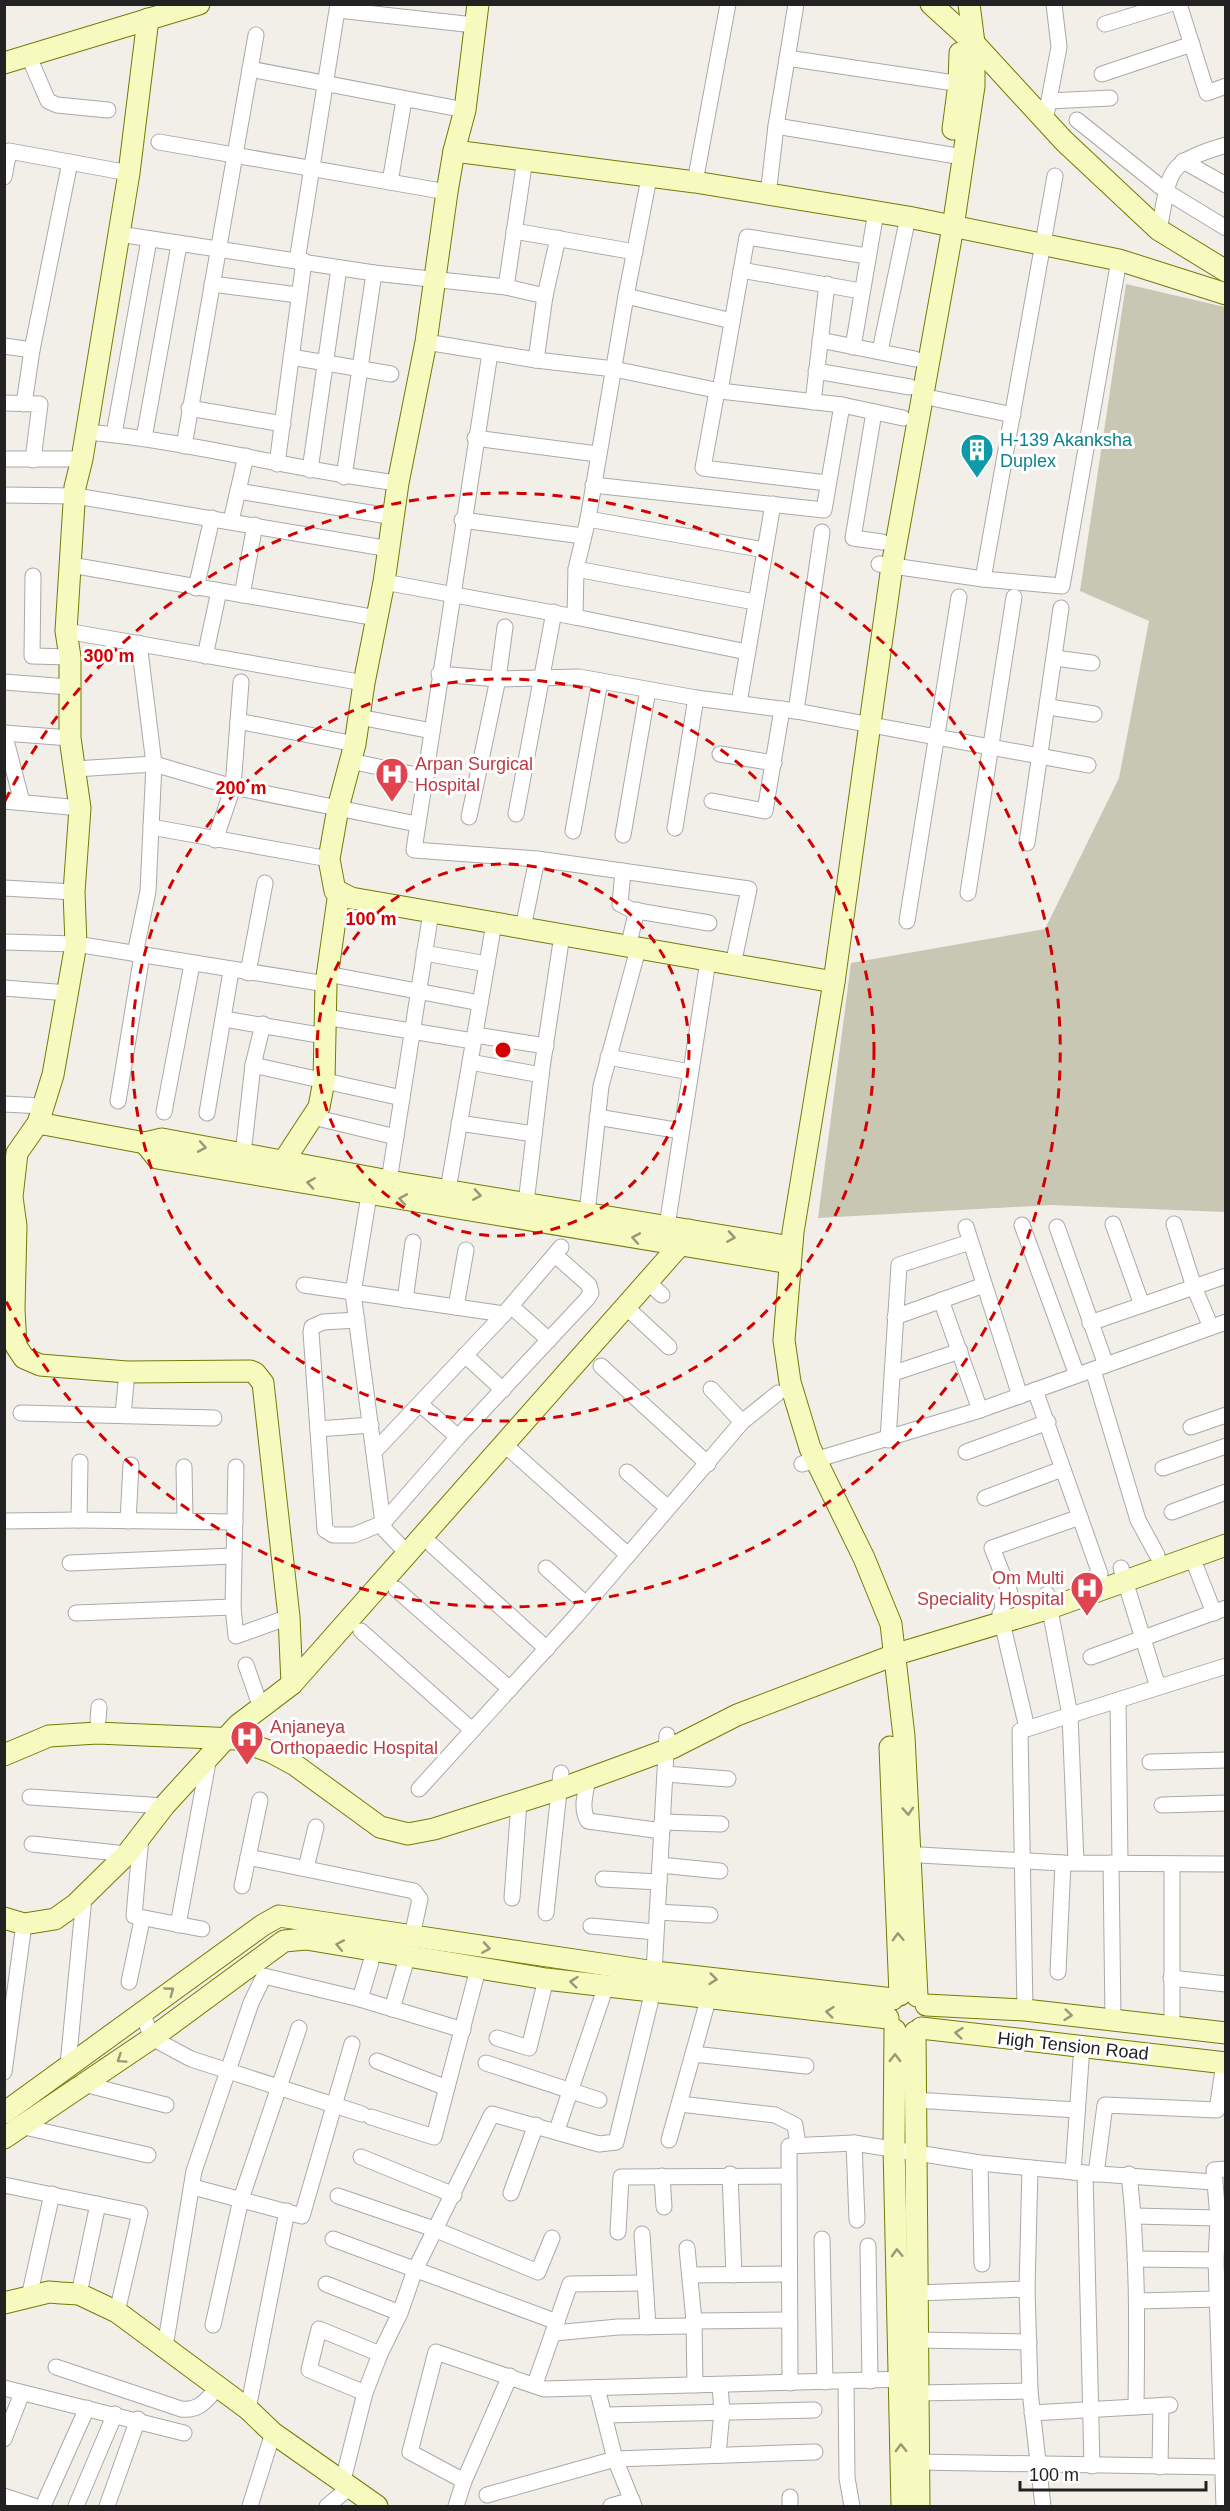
<svg xmlns="http://www.w3.org/2000/svg" width="1230" height="2511" viewBox="0 0 1230 2511" font-family="Helvetica,sans-serif">
  <style>
    .construction { fill: #c7c7b4 }
    .lines { fill: none; stroke-linecap: round; stroke-linejoin: round }
    .street-casing { stroke: #a9a9a9; stroke-width: 17 }
    .secondary-casing { stroke: #707d05; stroke-width: 23 }
    .street { stroke: #fff; stroke-width: 15 }
    .secondary { stroke: #f7fabf; stroke-width: 21 }
    .oneway { stroke: #979978 }
    .ring { fill: none; stroke: #d40000; stroke-width: 3; stroke-dasharray: 10 8 }
    .labels { text-anchor: middle; dominant-baseline: central; stroke-width: 6; stroke-linejoin: round; paint-order: stroke }
    .culture-label { font-size: 18px; fill: #0d838f; stroke: #fff; text-anchor: start }
    .health-label { font-size: 18px; fill: #be3a42; stroke: #fff; text-anchor: start }
    .street-label { font-size: 18px; fill: #222; stroke: #fff }
    .centre { fill: #d40000; stroke: #fff; stroke-width: 3 }
    .ring-label { font-size: 18px; text-anchor: middle; font-weight: bold; fill: #d40000; stroke: #fff; stroke-width: 6; stroke-linejoin: round; paint-order: stroke }
  </style>
  <rect width="100%" height="100%" fill="#f2efe9"/>
  <!-- construction -->
  <polygon class="construction" points="1126,284 1225,307 1225,1212 1051,1205 818,1218 851,963 1045,929 1119,778 1149,621 1080,591"/>
  <g class="lines">
    <!-- street casing -->
    <g class="street-casing">
      <g id="street">
        <polyline points="1179,4 1207,93 1226,86"/>
        <polyline points="338,10 474,25"/>
        <polyline points="1105,24 1170,4"/>
        <polyline points="29,57 48,101 57,105 108,110"/>
        <polyline points="787,58 968,85"/>
        <polyline points="250,69 465,110"/>
        <polyline points="1102,74 1192,44"/>
        <polyline points="1049,101 1110,98"/>
        <polyline points="1077,120 1167,192 1226,228"/>
        <polyline points="1045,121 1059,47 1054,4"/>
        <polyline points="776,126 963,157"/>
        <polyline points="159,142 447,192"/>
        <polyline points="1183,161 1226,185"/>
        <polyline points="4,177 9,151 129,173"/>
        <polyline points="390,182 404,100"/>
        <polyline points="695,182 728,4"/>
        <polyline points="768,195 776,126 796,4"/>
        <path d="M1159,230C1171,170 1163,164 1226,145"/>
        <polyline points="514,231 635,252"/>
        <polyline points="119,234 374,273 506,287 545,296"/>
        <polyline points="297,261 338,4"/>
        <polyline points="741,270 861,291"/>
        <polyline points="212,284 298,295"/>
        <polyline points="506,287 525,159"/>
        <polyline points="626,296 732,321"/>
        <polyline points="820,340 915,359"/>
        <polyline points="426,342 536,360 614,369 720,391 842,405 903,418"/>
        <polyline points="4,346 32,350 70,162"/>
        <polyline points="853,347 876,212"/>
        <polyline points="880,351 908,217"/>
        <polyline points="490,353 414,850 537,859 749,889 733,965"/>
        <polyline points="291,357 391,374"/>
        <polyline points="536,360 545,296 558,238"/>
        <polyline points="816,371 910,387"/>
        <polyline points="717,391 703,468 827,483"/>
        <polyline points="720,391 747,237 867,256"/>
        <polyline points="922,396 1013,415"/>
        <polyline points="813,402 827,284"/>
        <polyline points="4,403 40,404 33,460"/>
        <polyline points="24,404 32,350"/>
        <polyline points="189,408 283,424"/>
        <polyline points="874,412 853,538 882,542"/>
        <path d="M87,432C191,441 293,470 398,483"/>
        <polyline points="114,434 149,240"/>
        <polyline points="144,438 179,245"/>
        <polyline points="475,438 597,454"/>
        <polyline points="184,446 256,35"/>
        <polyline points="4,459 82,459"/>
        <polyline points="277,464 304,261"/>
        <polyline points="310,470 339,268"/>
        <polyline points="344,477 374,273"/>
        <polyline points="593,485 824,510 842,405"/>
        <polyline points="238,491 394,517"/>
        <polyline points="4,495 76,496 390,549"/>
        <polyline points="588,519 765,550"/>
        <polyline points="462,520 583,536"/>
        <polyline points="231,521 246,456"/>
        <polyline points="879,564 983,579 1062,586 1119,260"/>
        <polyline points="71,565 377,618"/>
        <polyline points="576,569 755,602"/>
        <polyline points="33,576 32,656 70,657"/>
        <polyline points="983,579 1055,176"/>
        <polyline points="384,582 575,617 576,569 588,519 626,296 649,178"/>
        <polyline points="196,588 212,518"/>
        <polyline points="242,595 255,525"/>
        <polyline points="575,617 747,652"/>
        <polyline points="66,631 364,683"/>
        <polyline points="205,656 219,591"/>
        <polyline points="1055,658 1092,663"/>
        <polyline points="439,674 498,679 579,677 696,698 796,711 1088,765"/>
        <polyline points="4,682 69,687"/>
        <polyline points="739,703 773,504"/>
        <polyline points="1049,707 1094,714"/>
        <polyline points="796,711 822,532"/>
        <polyline points="359,717 432,731"/>
        <polyline points="238,721 355,744"/>
        <polyline points="4,733 22,802"/>
        <polyline points="4,733 70,738"/>
        <polyline points="720,754 774,763"/>
        <polyline points="350,761 426,777"/>
        <polyline points="75,769 154,764 233,787 417,824"/>
        <polyline points="4,801 80,808"/>
        <polyline points="712,801 765,811 782,709"/>
        <polyline points="516,814 554,612"/>
        <polyline points="469,817 498,679 505,627"/>
        <polyline points="151,827 329,859"/>
        <polyline points="675,828 696,698"/>
        <polyline points="573,831 600,681"/>
        <polyline points="623,835 648,690"/>
        <polyline points="215,840 233,787 241,682"/>
        <polyline points="1027,843 1061,608"/>
        <polyline points="623,871 620,904 632,910 709,923"/>
        <polyline points="4,888 74,892"/>
        <polyline points="968,893 1014,597"/>
        <polyline points="907,921 959,597"/>
        <polyline points="523,928 537,859"/>
        <polyline points="4,942 76,944 326,984"/>
        <polyline points="628,947 637,910"/>
        <polyline points="424,953 487,964"/>
        <polyline points="135,954 148,891 154,764 139,643"/>
        <polyline points="248,973 265,883"/>
        <polyline points="327,974 480,1003"/>
        <polyline points="4,988 68,993"/>
        <polyline points="325,1017 473,1041"/>
        <polyline points="224,1019 325,1036"/>
        <polyline points="475,1035 546,1046"/>
        <polyline points="608,1057 690,1072"/>
        <polyline points="470,1062 541,1075"/>
        <polyline points="253,1065 402,1098"/>
        <polyline points="118,1101 142,955"/>
        <polyline points="4,1104 42,1106"/>
        <polyline points="164,1112 192,964"/>
        <polyline points="207,1113 231,971"/>
        <polyline points="313,1117 396,1137"/>
        <polyline points="597,1117 681,1131"/>
        <polyline points="459,1123 534,1134"/>
        <polyline points="243,1154 253,1065 263,1024"/>
        <polyline points="389,1181 431,912"/>
        <polyline points="371,1183 353,1293 383,1523 385,1530 408,1554"/>
        <polyline points="448,1190 494,923"/>
        <polyline points="526,1203 542,1068 562,935"/>
        <polyline points="587,1213 601,1086 638,949"/>
        <polyline points="1113,1224 1142,1305"/>
        <polyline points="1174,1224 1194,1287 1211,1327"/>
        <polyline points="1022,1225 1077,1375"/>
        <polyline points="667,1226 708,961"/>
        <polyline points="966,1227 1020,1396"/>
        <polyline points="1057,1227 1106,1365"/>
        <polyline points="648,1282 662,1295"/>
        <polyline points="304,1285 504,1314"/>
        <polyline points="405,1300 413,1242"/>
        <polyline points="941,1300 980,1410"/>
        <polyline points="511,1306 549,1340"/>
        <polyline points="456,1307 466,1250"/>
        <polyline points="626,1307 669,1347"/>
        <polyline points="895,1317 984,1285"/>
        <polyline points="357,1320 323,1322 312,1327 311,1332 325,1530 333,1535 354,1535 383,1523 458,1437 587,1299 591,1293 589,1285 555,1255"/>
        <polyline points="1090,1323 1226,1276"/>
        <polyline points="465,1355 503,1390"/>
        <polyline points="601,1366 708,1464"/>
        <polyline points="1093,1370 1138,1520 1157,1555"/>
        <polyline points="894,1373 960,1351"/>
        <polyline points="711,1389 742,1422"/>
        <polyline points="1035,1390 1100,1574"/>
        <polyline points="420,1404 458,1437"/>
        <polyline points="21,1413 214,1418"/>
        <polyline points="123,1415 127,1372"/>
        <polyline points="1191,1427 1226,1415"/>
        <polyline points="318,1429 371,1425"/>
        <polyline points="888,1440 899,1265 970,1242"/>
        <polyline points="505,1445 628,1555"/>
        <polyline points="374,1452 504,1314 561,1247"/>
        <polyline points="966,1452 1048,1422"/>
        <polyline points="80,1462 79,1520 235,1522"/>
        <polyline points="802,1464 980,1410 1226,1322"/>
        <polyline points="184,1467 185,1519"/>
        <polyline points="236,1467 233,1607 236,1636 289,1617"/>
        <polyline points="1163,1468 1226,1446"/>
        <polyline points="627,1472 668,1508"/>
        <polyline points="985,1498 1062,1469"/>
        <polyline points="1172,1512 1226,1492"/>
        <polyline points="4,1521 79,1520"/>
        <polyline points="128,1521 131,1465"/>
        <polyline points="432,1545 547,1649"/>
        <polyline points="1192,1557 1214,1613"/>
        <polyline points="70,1563 233,1556"/>
        <polyline points="546,1568 586,1604"/>
        <polyline points="1121,1568 1158,1687"/>
        <polyline points="396,1589 510,1689"/>
        <polyline points="1047,1594 1070,1715 1076,1862"/>
        <polyline points="1003,1609 1002,1600 1010,1593 992,1548 1080,1517"/>
        <polyline points="76,1613 233,1607"/>
        <polyline points="1000,1614 1027,1728"/>
        <polyline points="361,1631 472,1730"/>
        <polyline points="1091,1657 1226,1608"/>
        <polyline points="246,1665 261,1708"/>
        <polyline points="1118,1700 1120,1863"/>
        <polyline points="98,1720 99,1707"/>
        <polyline points="1150,1762 1226,1760"/>
        <polyline points="666,1774 728,1779"/>
        <path d="M588,1778C586,1792 580,1808 588,1821L662,1831"/>
        <polyline points="419,1789 576,1616 742,1422 778,1393"/>
        <polyline points="30,1797 164,1806"/>
        <polyline points="1162,1805 1226,1803"/>
        <polyline points="662,1822 721,1824"/>
        <polyline points="141,1836 134,1916 202,1929"/>
        <polyline points="32,1844 127,1854"/>
        <polyline points="902,1854 1063,1863 1226,1864"/>
        <polyline points="248,1857 414,1891 420,1899 412,1936"/>
        <polyline points="1111,1863 1113,2020"/>
        <polyline points="660,1865 720,1871"/>
        <polyline points="306,1868 316,1827"/>
        <polyline points="603,1879 659,1882"/>
        <polyline points="242,1886 260,1800"/>
        <polyline points="512,1898 519,1802"/>
        <polyline points="657,1912 710,1915"/>
        <polyline points="546,1913 561,1773"/>
        <polyline points="178,1925 209,1757"/>
        <polyline points="591,1926 655,1932"/>
        <polyline points="1058,1972 1063,1863"/>
        <polyline points="1171,1978 1226,1984"/>
        <polyline points="129,1982 142,1920"/>
        <polyline points="360,1999 371,1962"/>
        <polyline points="392,2009 407,1958"/>
        <polyline points="1025,2010 1020,1731 1226,1666"/>
        <polyline points="142,2012 152,2038 191,2059 362,2114"/>
        <polyline points="1172,2027 1172,1864"/>
        <polyline points="497,2038 529,2048 546,1979"/>
        <polyline points="693,2054 806,2066"/>
        <polyline points="377,2061 447,2088"/>
        <polyline points="486,2063 599,2100"/>
        <polyline points="68,2065 84,1897"/>
        <polyline points="4,2072 24,1924"/>
        <polyline points="84,2084 166,2105"/>
        <polyline points="914,2100 1077,2110"/>
        <polyline points="680,2104 775,2115 795,2125 798,2145"/>
        <polyline points="371,2117 434,2137 478,1969"/>
        <polyline points="20,2126 148,2155"/>
        <polyline points="557,2130 606,1986"/>
        <polyline points="669,2140 708,2000"/>
        <polyline points="854,2143 857,2220"/>
        <polyline points="361,2157 454,2195"/>
        <polyline points="980,2163 982,2264"/>
        <polyline points="1030,2168 1027,2289 1030,2391 1043,2506"/>
        <polyline points="1073,2172 1082,2046"/>
        <polyline points="1085,2173 1092,2466"/>
        <polyline points="730,2174 734,2275"/>
        <polyline points="1096,2174 1105,2105 1217,2110 1224,2063"/>
        <path d="M1129,2174C1138,2252 1137,2329 1136,2407"/>
        <polyline points="662,2176 664,2207"/>
        <polyline points="4,2185 140,2213 117,2312"/>
        <polyline points="193,2187 302,2216 352,2044"/>
        <polyline points="511,2193 536,2125"/>
        <polyline points="338,2196 434,2229 538,2272 552,2238"/>
        <polyline points="1134,2216 1218,2218"/>
        <polyline points="618,2232 621,2177 788,2176"/>
        <polyline points="642,2234 648,2327"/>
        <polyline points="333,2239 557,2322"/>
        <polyline points="822,2239 825,2382"/>
        <polyline points="868,2246 870,2381"/>
        <polyline points="687,2248 694,2321 695,2385"/>
        <polyline points="1135,2259 1216,2260"/>
        <polyline points="690,2275 788,2274"/>
        <polyline points="326,2284 400,2313"/>
        <polyline points="917,2293 1027,2289"/>
        <polyline points="79,2294 98,2204"/>
        <polyline points="29,2297 52,2194"/>
        <polyline points="1137,2301 1218,2299"/>
        <polyline points="694,2321 789,2320"/>
        <polyline points="213,2325 241,2199 299,2028"/>
        <polyline points="554,2333 618,2327 693,2326"/>
        <polyline points="917,2340 1029,2342"/>
        <polyline points="165,2347 194,2171 251,2003 264,1976 360,1999 463,2030"/>
        <path d="M56,2367L181,2409C199,2411 206,2401 217,2388"/>
        <polyline points="846,2382 847,2478 852,2506"/>
        <polyline points="790,2383 789,2146 854,2143 980,2163 1085,2173 1214,2182"/>
        <polyline points="535,2384 570,2284 644,2283"/>
        <polyline points="4,2388 184,2433"/>
        <polyline points="597,2388 615,2459 634,2506"/>
        <polyline points="365,2393 309,2370 319,2329 380,2354"/>
        <polyline points="916,2393 1030,2391"/>
        <polyline points="248,2409 287,2211"/>
        <polyline points="1032,2413 1170,2405"/>
        <polyline points="606,2415 814,2410"/>
        <polyline points="4,2439 22,2393"/>
        <polyline points="718,2454 722,2412 720,2385"/>
        <polyline points="917,2462 1223,2467"/>
        <polyline points="1160,2467 1161,2406"/>
        <polyline points="464,2481 410,2452 436,2352 544,2389 907,2379"/>
        <polyline points="342,2484 365,2393 380,2354 400,2313 415,2270 492,2114 599,2144 616,2142 653,1991 667,1735"/>
        <polyline points="487,2495 615,2459 815,2452"/>
        <polyline points="4,2496 34,2506"/>
        <polyline points="790,2497 790,2506"/>
        <polyline points="43,2506 87,2408"/>
        <polyline points="76,2506 115,2414"/>
        <polyline points="107,2506 138,2419"/>
        <polyline points="250,2506 273,2433"/>
        <polyline points="327,2506 349,2488"/>
        <polyline points="456,2506 464,2481 510,2376"/>
        <polyline points="611,2506 632,2500"/>
        <polyline points="1224,2506 1216,2260 1218,2218 1214,2170 1226,2169"/>
      </g>
    </g>
    <!-- secondary casing -->
    <g class="secondary-casing">
      <g id="secondary">
        <polyline points="931,4 974,43 1064,141 1159,230 1226,271"/>
        <polyline points="148,19 129,173 82,459 75,487 66,631 70,657 70,738 80,808 74,892 76,944 53,1075 38,1123 17,1153 12,1197 16,1226 14,1309 16,1346 24,1358 40,1365 127,1372 250,1371 255,1373 263,1383 289,1617 292,1684"/>
        <polyline points="4,63 199,4"/>
        <polyline points="953,129 959,84 960,53"/>
        <polyline points="454,151 695,182 908,217 1119,260 1226,294"/>
        <polyline points="339,892 351,898 834,982"/>
        <polyline points="38,1123 145,1143 162,1139 389,1181 791,1247"/>
        <polyline points="145,1143 157,1158 790,1263"/>
        <polyline points="283,1162 319,1107 324,1081 326,984 339,892 335,891 329,859 338,808 355,744 364,683 384,582 398,483 426,342 447,192 454,151 465,110 478,4"/>
        <polyline points="890,1747 900,1995"/>
        <polyline points="4,1755 49,1736 97,1733 236,1739 271,1752 295,1765 380,1827 408,1834 434,1829 560,1789 672,1748 737,1715 897,1654 1050,1608 1226,1545"/>
        <polyline points="4,1918 24,1924 55,1919 76,1904 127,1854 164,1806 238,1725 292,1684 680,1245 689,1230"/>
        <polyline points="917,1996 904,1736 891,1624 864,1558 810,1448 790,1382 784,1340 793,1232 834,982 892,566 953,227 974,86 974,43 969,4"/>
        <polyline points="926,2005 1025,2010 1226,2033"/>
        <polyline points="921,2028 1226,2063"/>
        <polyline points="895,2030 894,2147 902,2506"/>
        <polyline points="915,2032 919,2506"/>
        <polyline points="4,2113 263,1925 279,1916 655,1972 893,1999"/>
        <polyline points="4,2138 152,2038 284,1941 306,1939 546,1979 888,2018"/>
        <polyline points="4,2303 49,2292 61,2293 79,2294 117,2312 248,2409 273,2433 377,2506"/>
      </g>
    </g>
    <!-- street -->
    <use href="#street" class="street"/>
    <!-- secondary -->
    <use href="#secondary" class="secondary"/>
  </g>
  <!-- one-way arrows -->
  <defs><path id="oneway-chevron" d="M-2-3.5L2.5 0L-2 3.5" fill="none" stroke-width="1.6" stroke-linecap="round" stroke-linejoin="round" transform="scale(1.5)"/></defs>
  <g class="oneway">
    <use href="#oneway-chevron" transform="translate(202 1147) rotate(10)"/>
    <use href="#oneway-chevron" transform="translate(311 1183) rotate(-171)"/>
    <use href="#oneway-chevron" transform="translate(477 1195) rotate(9)"/>
    <use href="#oneway-chevron" transform="translate(403 1199) rotate(-170)"/>
    <use href="#oneway-chevron" transform="translate(731 1237) rotate(9)"/>
    <use href="#oneway-chevron" transform="translate(636 1238) rotate(-170)"/>
    <use href="#oneway-chevron" transform="translate(908 1811) rotate(86)"/>
    <use href="#oneway-chevron" transform="translate(898 1937) rotate(-92)"/>
    <use href="#oneway-chevron" transform="translate(340 1945) rotate(-169)"/>
    <use href="#oneway-chevron" transform="translate(486 1948) rotate(9)"/>
    <use href="#oneway-chevron" transform="translate(713 1979) rotate(6)"/>
    <use href="#oneway-chevron" transform="translate(574 1982) rotate(-174)"/>
    <use href="#oneway-chevron" transform="translate(170 1991) rotate(-36)"/>
    <use href="#oneway-chevron" transform="translate(830 2012) rotate(-174)"/>
    <use href="#oneway-chevron" transform="translate(1068 2015) rotate(6)"/>
    <use href="#oneway-chevron" transform="translate(959 2033) rotate(-174)"/>
    <use href="#oneway-chevron" transform="translate(895 2058) rotate(-89)"/>
    <use href="#oneway-chevron" transform="translate(121 2059) rotate(146)"/>
    <use href="#oneway-chevron" transform="translate(897 2253) rotate(-92)"/>
    <use href="#oneway-chevron" transform="translate(901 2448) rotate(-91)"/>
  </g>
  <!-- distance rings -->
  <g class="ring">
    <circle cx="503" cy="1050" r="186"/>
    <circle cx="503" cy="1050" r="371"/>
    <path d="M5 801A557 557 0 1 1 5 1299"/>
  </g>
  <!-- icons -->
  <defs>
    <g id="building-pin" transform="scale(1.725)"><path d="M0 17L-7.5 6A9.5 9.5 0 1 1 7.5 6Z" fill="#0f9aa8" stroke="#fff"/><path d="M-4-6H4V6H1V3H-1V6H-4ZM-2.5-4.3h1.7v1.8h-1.7ZM.8-4.3h1.7v1.8H.8ZM-2.5-1h1.7V.8h-1.7ZM.8-1h1.7V.8H.8Z" fill="#fff"/></g>
    <g id="hospital-pin" transform="scale(1.725)"><path d="M0 17L-7.5 6A9.5 9.5 0 1 1 7.5 6Z" fill="#e0444e" stroke="#fff"/><path d="M-5-5h3v3.5h4V-5h3V5h-3V1.5h-4V5h-3Z" fill="#fff"/></g>
  </defs>
  <g fill-rule="evenodd">
    <use href="#building-pin" x="977" y="450"/>
    <use href="#hospital-pin" x="392" y="774"/>
    <use href="#hospital-pin" x="1087" y="1588"/>
    <use href="#hospital-pin" x="247" y="1737"/>
  </g>
  <g class="labels">
    <!-- culture labels -->
    <g class="culture-label">
      <text x="1000" y="440">H-139 Akanksha<tspan x="1000" dy="21">Duplex</tspan></text>
    </g>
    <!-- health labels -->
    <g class="health-label">
      <text x="415" y="764">Arpan Surgical<tspan x="415" dy="21">Hospital</tspan></text>
      <text x="1064" y="1578" text-anchor="end">Om Multi<tspan x="1064" dy="21">Speciality Hospital</tspan></text>
      <text x="270" y="1727">Anjaneya<tspan x="270" dy="21">Orthopaedic Hospital</tspan></text>
    </g>
    <!-- street labels -->
    <g class="street-label">
      <text transform="translate(1073 2046) rotate(6)">High Tension Road</text>
    </g>
  </g>
  <circle cx="503" cy="1050" r="9" class="centre"/>
  <g class="ring-label">
    <text x="109" y="662">300 m</text>
    <text x="241" y="794">200 m</text>
    <text x="371" y="925">100 m</text>
  </g>
  <!-- border -->
  <rect width="1230" height="2511" fill="none" stroke="#222222" stroke-width="12"/>
  <!-- scale -->
  <path d="M1020 2481v9h186v-9" fill="none" stroke="#222222" stroke-width="3"/>
  <text x="1029" y="2481" font-size="18" fill="#222222" stroke="#ffffff" stroke-width="4.5" paint-order="stroke">100 m</text>
</svg>
